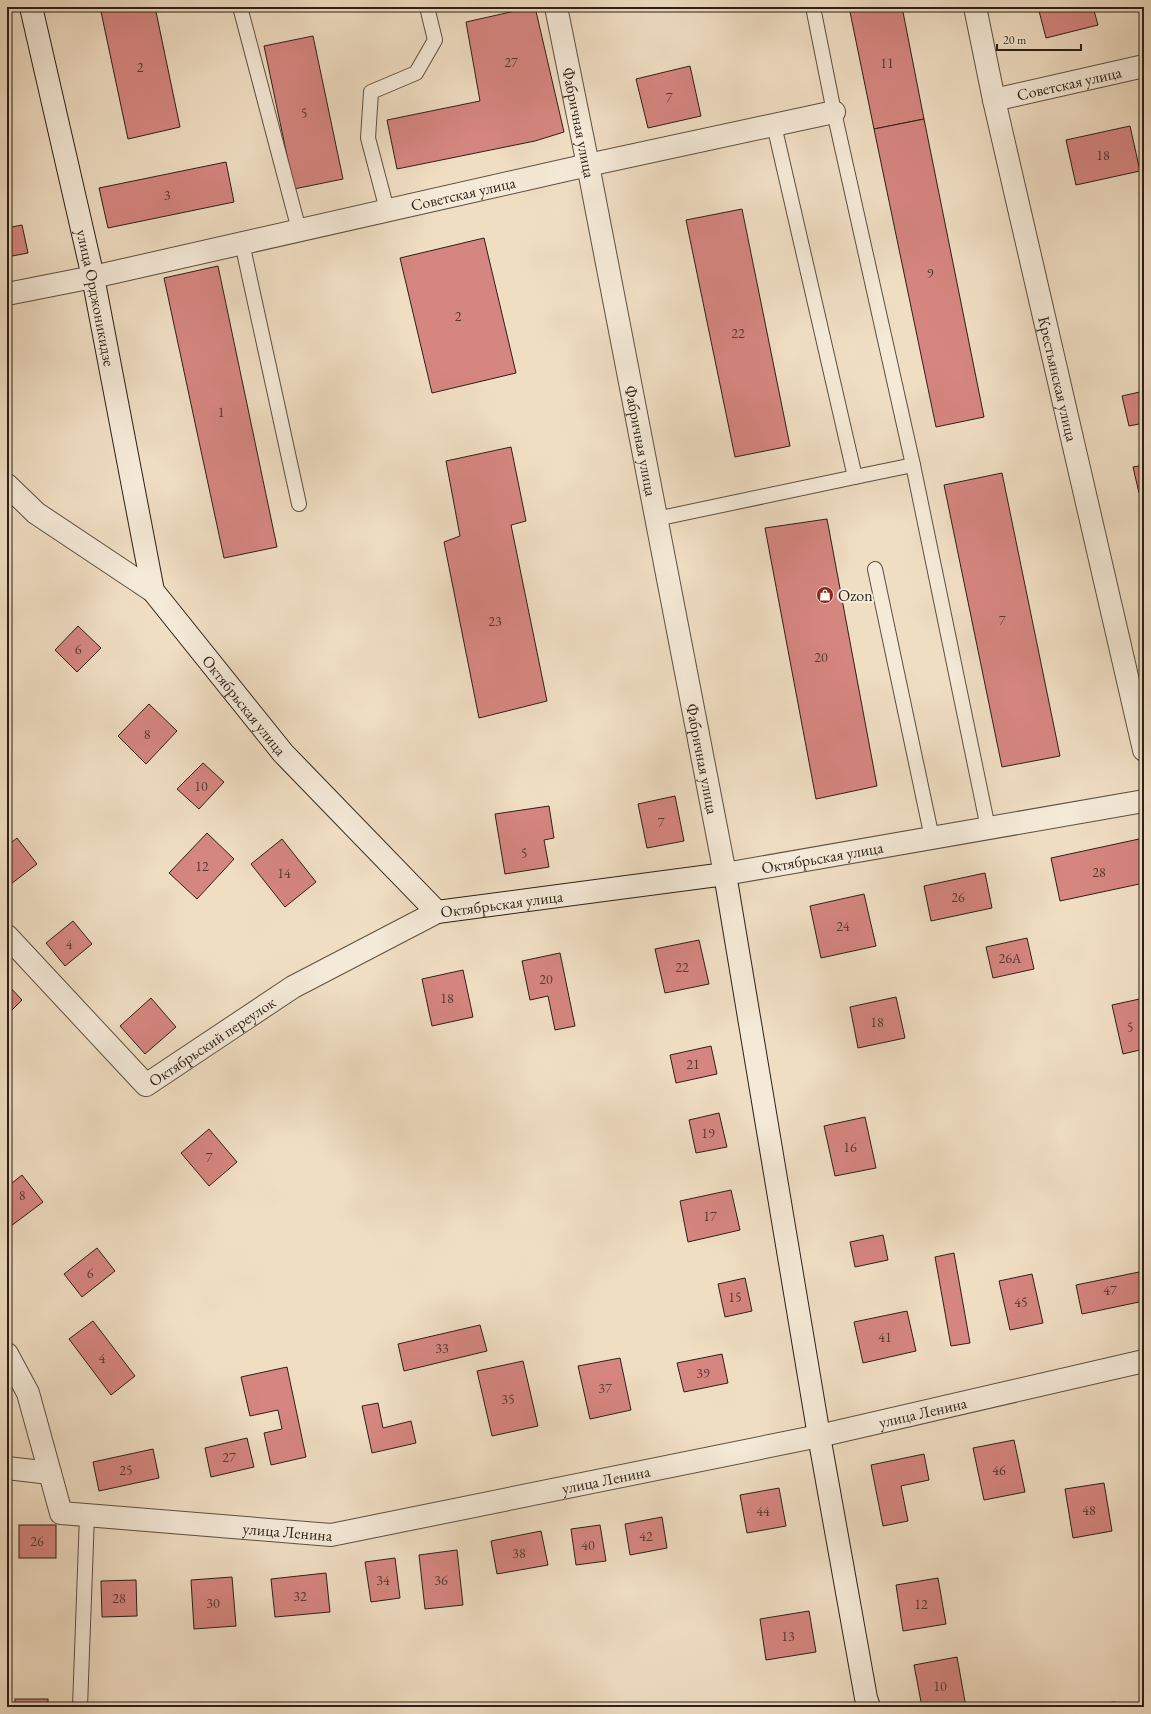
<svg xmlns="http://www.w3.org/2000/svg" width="1151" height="1714" viewBox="0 0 1151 1714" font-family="'EB Garamond',serif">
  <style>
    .building { fill: #d68680; stroke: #2c1f17 }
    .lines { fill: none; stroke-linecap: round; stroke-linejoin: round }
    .lane-casing { stroke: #5d4f42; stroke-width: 16 }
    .street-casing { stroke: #5d4f42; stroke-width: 24 }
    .secondary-casing { stroke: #2c1f17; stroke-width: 24 }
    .lane { stroke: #f5ead8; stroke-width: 14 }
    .street { stroke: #f5ead8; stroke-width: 22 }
    .secondary { stroke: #f5ead8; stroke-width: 22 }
    .labels { text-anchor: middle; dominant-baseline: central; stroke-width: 4; stroke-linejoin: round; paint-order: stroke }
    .number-label { font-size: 14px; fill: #563931 }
    .street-label { font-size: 16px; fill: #2c1f17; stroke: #f5ead8 }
    .poi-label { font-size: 16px; fill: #2c1f17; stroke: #f5ead8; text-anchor: start }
  </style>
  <rect width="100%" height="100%" fill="#f0dec3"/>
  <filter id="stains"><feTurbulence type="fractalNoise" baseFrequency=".005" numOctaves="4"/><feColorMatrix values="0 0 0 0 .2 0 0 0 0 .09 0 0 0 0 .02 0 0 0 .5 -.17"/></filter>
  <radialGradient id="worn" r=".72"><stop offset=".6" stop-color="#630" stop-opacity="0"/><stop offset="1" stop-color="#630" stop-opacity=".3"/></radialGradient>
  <!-- building -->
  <g class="building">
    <polygon points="100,7 155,7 180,127 128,139"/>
    <polygon points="533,7 535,7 564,132 535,141 397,169 387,120 480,101 466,22"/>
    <polygon points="849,7 902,7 924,119 874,129"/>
    <polygon points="1038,7 1093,7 1098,25 1046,38"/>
    <polygon points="1138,7 1144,7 1144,15 1141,16"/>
    <polygon points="313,36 343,179 294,189 264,46"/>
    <polygon points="690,66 701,116 648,128 636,79"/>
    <polygon points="924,119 984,417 936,427 874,129"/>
    <polygon points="1130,126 1140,171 1076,185 1066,140"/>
    <polygon points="226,162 234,202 108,228 99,188"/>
    <polygon points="742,209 790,446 735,457 686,220"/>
    <polygon points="22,225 28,253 7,257 7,228"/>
    <polygon points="484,238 516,373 432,393 400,258"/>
    <polygon points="218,266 277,547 224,558 164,278"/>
    <polygon points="1144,391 1144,423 1129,426 1122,396"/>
    <polygon points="511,447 526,521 511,525 547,701 479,718 444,542 460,536 446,461"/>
    <polygon points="1144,465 1144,492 1139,493 1133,467"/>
    <polygon points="1002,473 1060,756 1002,767 944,485"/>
    <polygon points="827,519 877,786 816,799 765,528"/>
    <polygon points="78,626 101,648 77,672 55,650"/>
    <polygon points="149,704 177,731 146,764 118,736"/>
    <polygon points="203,763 224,782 199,809 177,789"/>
    <polygon points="675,796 684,841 647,848 638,804"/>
    <polygon points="549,806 554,838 544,840 549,867 505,874 495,814"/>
    <polygon points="207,833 234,859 197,899 169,873"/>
    <polygon points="17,838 37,864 7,887 7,846"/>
    <polygon points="282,839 316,882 285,907 251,864"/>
    <polygon points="1139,839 1144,861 1144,883 1060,901 1051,858"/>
    <polygon points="985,873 992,908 931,921 924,886"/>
    <polygon points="864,894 876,946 821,958 810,906"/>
    <polygon points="73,921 92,944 65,966 46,943"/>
    <polygon points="1027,938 1034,969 993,978 986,947"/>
    <polygon points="699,940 709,984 665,993 655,949"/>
    <polygon points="560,953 575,1026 555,1030 548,996 530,1000 522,961"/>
    <polygon points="463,970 473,1017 432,1026 422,979"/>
    <polygon points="8,985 22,1000 7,1015 7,986"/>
    <polygon points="896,997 905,1038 858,1048 850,1007"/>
    <polygon points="151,998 176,1027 145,1054 120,1026"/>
    <polygon points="1144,998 1144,1049 1123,1054 1112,1005"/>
    <polygon points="711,1046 717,1074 676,1083 670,1055"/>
    <polygon points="719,1113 727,1147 696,1153 689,1120"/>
    <polygon points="865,1117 876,1168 835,1176 824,1126"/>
    <polygon points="209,1129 237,1162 209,1186 181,1153"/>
    <polygon points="22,1175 43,1202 7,1229 7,1187"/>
    <polygon points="731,1190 740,1230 688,1242 680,1201"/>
    <polygon points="883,1235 888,1260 855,1267 850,1242"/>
    <polygon points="97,1248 115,1271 82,1297 64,1274"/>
    <polygon points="954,1253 970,1343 951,1346 935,1257"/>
    <polygon points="1139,1272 1144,1301 1082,1314 1076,1285"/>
    <polygon points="1032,1274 1043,1323 1010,1330 999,1281"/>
    <polygon points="745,1278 752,1311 725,1317 718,1284"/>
    <polygon points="907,1311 916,1351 863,1363 854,1322"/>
    <polygon points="93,1321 135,1376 111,1395 69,1339"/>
    <polygon points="480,1325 487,1351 404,1371 398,1344"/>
    <polygon points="722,1354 728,1383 684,1392 677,1363"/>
    <polygon points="620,1358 631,1410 590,1419 578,1366"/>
    <polygon points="523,1361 538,1426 492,1436 477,1371"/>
    <polygon points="287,1367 306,1457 271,1465 264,1433 282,1429 278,1410 250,1416 241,1377"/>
    <polygon points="378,1403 383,1428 411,1421 416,1443 372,1453 362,1406"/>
    <polygon points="247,1438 254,1467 211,1477 205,1448"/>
    <polygon points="1014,1440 1025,1492 984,1500 973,1448"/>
    <polygon points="153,1449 159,1478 99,1491 93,1462"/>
    <polygon points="924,1454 929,1480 901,1486 908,1521 883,1526 871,1465"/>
    <polygon points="1104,1483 1112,1531 1073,1538 1065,1489"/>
    <polygon points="779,1488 786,1526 747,1533 740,1495"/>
    <polygon points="662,1517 667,1548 630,1555 625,1524"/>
    <rect x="19" y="1525" width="37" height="33"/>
    <polygon points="600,1525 606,1561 576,1565 571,1529"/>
    <polygon points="541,1531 548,1565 497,1574 491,1541"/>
    <polygon points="457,1550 463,1605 425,1609 419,1555"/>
    <polygon points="395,1558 400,1598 371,1602 365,1562"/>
    <polygon points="326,1573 330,1612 275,1617 271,1579"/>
    <polygon points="232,1577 236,1626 194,1629 191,1580"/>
    <polygon points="938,1578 946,1624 903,1631 896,1585"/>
    <polygon points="136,1580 137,1616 102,1617 101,1581"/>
    <polygon points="809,1611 816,1652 766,1660 760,1619"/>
    <polygon points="957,1657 966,1707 922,1707 914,1665"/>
    <rect x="15" y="1699" width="33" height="8"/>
    <polygon points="1115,1702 1116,1707 1063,1707"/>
  </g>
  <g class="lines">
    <!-- lane casing -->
    <g class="lane-casing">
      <g id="lane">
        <polyline points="240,7 299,230"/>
        <polyline points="813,7 834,112 913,465 988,828"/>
        <polyline points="387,210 368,138 371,92 416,73 435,40 427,7"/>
        <polyline points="242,243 299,504"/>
        <polyline points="855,477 913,465"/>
        <polyline points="656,519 855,477 774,125"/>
        <polyline points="875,569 932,838"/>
        <polyline points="80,1707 87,1515"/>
      </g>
    </g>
    <!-- street casing -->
    <g class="street-casing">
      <g id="street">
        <path id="s1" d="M556,7L588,165L725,874L1144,801"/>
        <path id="s2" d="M975,7L994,100L1144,750"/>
        <path id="s3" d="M994,100L1144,66"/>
        <path id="s4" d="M7,294L93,277L588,165L834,112"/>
        <polyline points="7,485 36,513 153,591"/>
        <path id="s5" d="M7,936L146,1085L293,987L437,912"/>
        <path id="s6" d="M7,1354L28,1393L61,1513L331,1535L819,1436L1144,1361"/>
        <polyline points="7,1468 50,1473"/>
      </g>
    </g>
    <!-- secondary casing -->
    <g class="secondary-casing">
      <g id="secondary">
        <path id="s7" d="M31,7L93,277L153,591L283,753L437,912L725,874L819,1436L866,1698L869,1707"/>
      </g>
    </g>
    <!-- lane -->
    <use href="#lane" class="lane"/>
    <!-- street -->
    <use href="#street" class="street"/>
    <!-- secondary -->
    <use href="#secondary" class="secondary"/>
  </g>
  <!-- icons -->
  <defs>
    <g id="shop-disc" transform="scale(0.9)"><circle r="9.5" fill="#8f2418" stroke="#f5ead8"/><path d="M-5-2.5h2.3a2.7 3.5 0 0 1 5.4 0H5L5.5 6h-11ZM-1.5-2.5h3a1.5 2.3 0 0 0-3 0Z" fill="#fff"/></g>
  </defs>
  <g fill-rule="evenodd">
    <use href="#shop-disc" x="825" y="595"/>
  </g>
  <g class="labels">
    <!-- number labels -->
    <g class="number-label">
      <text x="511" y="62">27</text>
      <text x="887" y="63">11</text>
      <text x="140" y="67">2</text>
      <text x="669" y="97">7</text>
      <text x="304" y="113">5</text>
      <text x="1103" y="155">18</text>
      <text x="167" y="195">3</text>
      <text x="930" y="273">9</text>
      <text x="458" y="316">2</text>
      <text x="738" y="333">22</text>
      <text x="221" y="412">1</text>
      <text x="1002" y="620">7</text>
      <text x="495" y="621">23</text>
      <text x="78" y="649">6</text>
      <text x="821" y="657">20</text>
      <text x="147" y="734">8</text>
      <text x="201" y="786">10</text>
      <text x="661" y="822">7</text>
      <text x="524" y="853">5</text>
      <text x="202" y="866">12</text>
      <text x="1099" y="872">28</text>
      <text x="284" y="873">14</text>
      <text x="958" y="897">26</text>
      <text x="843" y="926">24</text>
      <text x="69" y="944">4</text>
      <text x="1010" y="958">26А</text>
      <text x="682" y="967">22</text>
      <text x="546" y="979">20</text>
      <text x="447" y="998">18</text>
      <text x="877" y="1022">18</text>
      <text x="1130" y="1027">5</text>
      <text x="693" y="1064">21</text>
      <text x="708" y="1133">19</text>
      <text x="850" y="1147">16</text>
      <text x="209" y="1157">7</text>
      <text x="22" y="1195">8</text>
      <text x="710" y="1216">17</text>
      <text x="90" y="1273">6</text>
      <text x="1110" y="1290">47</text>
      <text x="735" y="1297">15</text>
      <text x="1021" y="1302">45</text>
      <text x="885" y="1337">41</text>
      <text x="442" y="1348">33</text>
      <text x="102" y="1358">4</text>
      <text x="703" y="1373">39</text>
      <text x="605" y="1388">37</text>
      <text x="508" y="1399">35</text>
      <text x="229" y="1457">27</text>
      <text x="126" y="1470">25</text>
      <text x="999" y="1470">46</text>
      <text x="1089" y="1510">48</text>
      <text x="763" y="1511">44</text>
      <text x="646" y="1536">42</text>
      <text x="37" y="1541">26</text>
      <text x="588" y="1545">40</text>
      <text x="519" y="1553">38</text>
      <text x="383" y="1580">34</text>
      <text x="441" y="1580">36</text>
      <text x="300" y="1596">32</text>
      <text x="119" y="1598">28</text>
      <text x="213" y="1603">30</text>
      <text x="921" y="1604">12</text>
      <text x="788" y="1636">13</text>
      <text x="940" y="1686">10</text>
    </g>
    <!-- street labels -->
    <g class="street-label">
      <text stroke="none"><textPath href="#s3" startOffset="77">Советская улица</textPath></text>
      <text stroke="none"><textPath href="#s1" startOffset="118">Фабричная улица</textPath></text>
      <text stroke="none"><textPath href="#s4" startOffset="467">Советская улица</textPath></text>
      <text stroke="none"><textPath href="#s7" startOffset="298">улица Орджоникидзе</textPath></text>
      <text stroke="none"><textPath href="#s2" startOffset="381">Крестьянская улица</textPath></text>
      <text stroke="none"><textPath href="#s1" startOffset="442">Фабричная улица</textPath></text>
      <text stroke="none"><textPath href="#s7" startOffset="743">Октябрьская улица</textPath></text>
      <text stroke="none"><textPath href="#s1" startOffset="766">Фабричная улица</textPath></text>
      <text stroke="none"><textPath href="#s1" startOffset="982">Октябрьская улица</textPath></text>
      <text stroke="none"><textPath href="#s7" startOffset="1091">Октябрьская улица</textPath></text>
      <text stroke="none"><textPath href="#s5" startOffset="283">Октябрьский переулок</textPath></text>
      <text stroke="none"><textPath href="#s6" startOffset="1044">улица Ленина</textPath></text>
      <text stroke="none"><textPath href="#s6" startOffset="720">улица Ленина</textPath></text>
      <text stroke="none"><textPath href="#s6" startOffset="396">улица Ленина</textPath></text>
    </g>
    <!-- poi labels -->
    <g class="poi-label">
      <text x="838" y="595">Ozon</text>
    </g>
  </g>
  <!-- margin -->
  <rect width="1151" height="1714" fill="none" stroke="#f0dec3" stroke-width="24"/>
  <rect x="8" y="8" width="1135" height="1698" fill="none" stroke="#2c1f17" stroke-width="2"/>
  <rect x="12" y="12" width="1127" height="1690" fill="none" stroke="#2c1f17"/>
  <!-- scale -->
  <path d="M997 44v6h84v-6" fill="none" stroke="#2c1f17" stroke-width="2"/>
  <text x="1003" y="44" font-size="12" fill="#2c1f17" stroke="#f5ead8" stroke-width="3" paint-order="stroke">20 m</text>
  <rect width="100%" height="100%" filter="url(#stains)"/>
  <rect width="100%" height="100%" fill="url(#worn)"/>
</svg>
